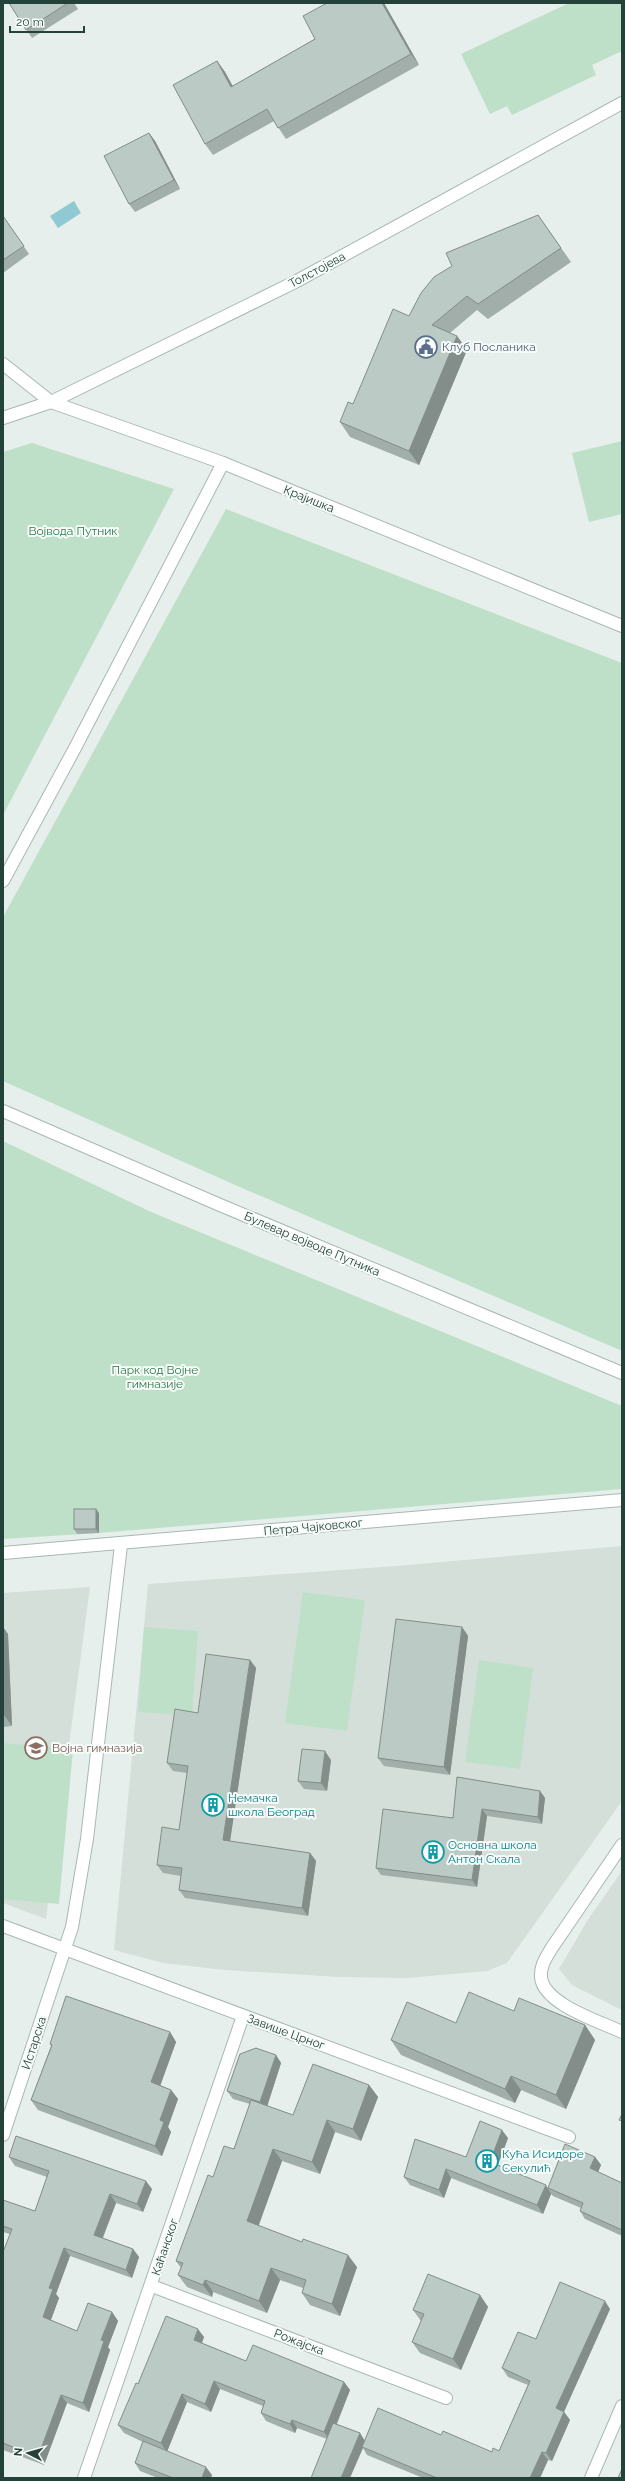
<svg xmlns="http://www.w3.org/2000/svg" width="625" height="2481" viewBox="0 0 625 2481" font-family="Raleway,sans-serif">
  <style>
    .built { fill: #d4dfda }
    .green { fill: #bfe0c8 }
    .water { fill: #8ec9d4 }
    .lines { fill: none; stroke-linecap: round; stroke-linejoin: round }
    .minor-casing { stroke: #a8b8b2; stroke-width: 14 }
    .tertiary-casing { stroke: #a8b8b2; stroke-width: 14 }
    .minor { stroke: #fff; stroke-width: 12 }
    .tertiary { stroke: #fff; stroke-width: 12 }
    .wall { fill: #a1aea9 }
    .shaded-wall { fill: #838d89 }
    .building { fill: #bbcac4; stroke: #838d89 }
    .labels { text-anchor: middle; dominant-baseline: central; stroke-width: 4; stroke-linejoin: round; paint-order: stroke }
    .street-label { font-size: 12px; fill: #24423a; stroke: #f7fbf9 }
    .service-label { font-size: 12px; fill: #4e5e75; stroke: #f7fbf9; text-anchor: start }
    .park-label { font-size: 12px; fill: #2d7a4b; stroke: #f7fbf9 }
    .education-label { font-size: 12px; fill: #785e54; stroke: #f7fbf9; text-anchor: start }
    .culture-label { font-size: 12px; fill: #0d838f; stroke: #f7fbf9; text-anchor: start }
  </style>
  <rect width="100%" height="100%" fill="#e6efeb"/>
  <!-- built -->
  <g class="built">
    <polygon points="622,1546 622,1801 507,1963 487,1971 407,1978 339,1977 225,1970 163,1963 114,1950 148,1584 396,1566"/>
    <polygon points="90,1587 46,1919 3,1903 3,1593"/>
    <polygon points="622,1871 622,2010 572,1985 559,1969 589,1918"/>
  </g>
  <!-- green -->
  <g class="green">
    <polygon points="569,3 622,3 622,51 592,65 596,75 512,115 507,106 490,114 461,54"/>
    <polygon points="622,441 622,514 589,522 572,453"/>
    <polygon points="32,443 174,489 3,815 3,452"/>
    <polygon points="226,509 622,663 622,1351 226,1181 3,1081 3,917"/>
    <polygon points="3,1141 151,1212 622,1406 622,1489 99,1533 3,1539"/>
    <polygon points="303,1592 365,1600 347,1731 285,1723"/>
    <polygon points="144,1627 198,1631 192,1716 138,1712"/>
    <polygon points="479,1660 533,1668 520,1769 465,1762"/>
    <polygon points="3,1743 73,1749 59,1904 3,1899"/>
  </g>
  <!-- water -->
  <polygon class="water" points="74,201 81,213 58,228 50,216"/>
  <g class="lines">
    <!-- minor casing -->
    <g class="minor-casing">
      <g id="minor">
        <polyline points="3,364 51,402 223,463 622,626"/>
        <polyline points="3,418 51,402 295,282 622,103"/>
        <polyline points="3,881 75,748 223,463"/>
        <polyline points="3,1553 622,1500"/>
        <path d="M622,1845L551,1949C546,1958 540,1966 541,1977C543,2004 601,2022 622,2032"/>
        <polyline points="3,1926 569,2137"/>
        <polyline points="3,2135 72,1927 87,1839 121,1545"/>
        <polyline points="152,2286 446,2398"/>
        <polyline points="84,2478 243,2016"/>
        <polyline points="591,2478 622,2406"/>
      </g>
    </g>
    <!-- tertiary casing -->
    <g class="tertiary-casing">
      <polyline id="tertiary" points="3,1111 220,1205 622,1373"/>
    </g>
    <!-- minor -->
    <use href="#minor" class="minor"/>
    <!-- tertiary -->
    <use href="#tertiary" class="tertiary"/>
  </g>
  <!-- wall -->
  <g class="wall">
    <polygon points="9,3 74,3 78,9 32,38"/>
    <polygon points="327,3 384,3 419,65 286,139 274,121 213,155 205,144 217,61 225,72 233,86 315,39"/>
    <polygon points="149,133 155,141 180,189 135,212 129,204"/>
    <polygon points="538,215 571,262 488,319 477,310 450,333 457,336 467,350 419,465 350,437 340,422 353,404 409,316"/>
    <polygon points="3,216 29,254 3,273"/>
    <polygon points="99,1513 99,1533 77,1534 74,1529"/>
    <polygon points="3,1627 8,1634 12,1726 3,1727"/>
    <polygon points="462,1627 468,1636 450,1775 384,1766 378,1758"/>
    <polygon points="250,1660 256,1668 230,1841 310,1853 316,1861 308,1916 185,1898 179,1890 181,1876 163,1873 157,1865 179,1830 187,1773 173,1771 167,1763 198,1713"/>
    <polygon points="331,1760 327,1791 304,1789 298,1781"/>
    <polygon points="457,1777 540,1791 545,1798 542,1824 487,1816 477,1887 381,1875 376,1868 453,1818"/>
    <polygon points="514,2011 585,2025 595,2040 566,2109 521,2090 515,2103 401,2055 391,2040 456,2023"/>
    <polygon points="170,2032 176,2042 160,2085 171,2090 178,2099 168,2127 171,2132 162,2156 38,2110 31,2100 51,2046 50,2044"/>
    <polygon points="276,2055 281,2063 267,2106 293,2115 369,2085 378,2097 361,2141 335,2132 320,2174 282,2161 258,2225 357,2267 340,2316 310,2305 302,2293 303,2288 280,2280 267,2313 213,2292 212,2297 187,2287 178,2275 181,2268 176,2261 234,2149 250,2104 233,2099 227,2091"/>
    <polygon points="508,2138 498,2165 548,2188 595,2157 601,2165 598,2172 622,2183 622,2236 585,2219 580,2211 581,2208 553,2196 551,2194 543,2214 451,2178 444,2198 410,2185 404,2177 466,2157"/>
    <polygon points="9,2157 152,2189 143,2212 116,2203 103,2238 133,2249 139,2257 132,2278 70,2256 56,2294 59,2298 51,2320 77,2331 112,2312 118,2321 108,2347 110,2350 89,2412 67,2403 44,2465 3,2450 3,2252 10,2234 3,2232 3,2200 35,2211 47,2177 15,2166"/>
    <polygon points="480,2295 488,2307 461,2370 420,2353 412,2342 421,2321 413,2310"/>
    <polygon points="610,2309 564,2412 570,2420 552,2461 548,2460 540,2478 423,2478 367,2455 363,2448 327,2439 297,2428 295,2433 266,2421 261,2413 263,2406 220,2389 211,2412 187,2402 167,2451 212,2475 211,2478 158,2478 140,2471 135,2463 143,2442 124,2433 118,2425 138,2384 204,2337 202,2343 246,2361 344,2382 350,2390 337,2424 360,2433 364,2440 441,2435 492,2452 499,2451 528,2385 508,2377 502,2368 536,2339"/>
  </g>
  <!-- shaded-wall -->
  <g class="shaded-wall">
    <polygon points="382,3 384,3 419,65 411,54"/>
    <polygon points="217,61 225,72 239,99 231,87"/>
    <polygon points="149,133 155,141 180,189 174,180"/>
    <polygon points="457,336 467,350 419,465 409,451"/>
    <polygon points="96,1509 99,1513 99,1533 96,1529"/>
    <polygon points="3,1627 8,1634 12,1726 4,1715 3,1692"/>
    <polygon points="462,1627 468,1636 450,1775 444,1767"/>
    <polygon points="250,1660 256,1668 229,1848 223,1840"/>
    <polygon points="325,1751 331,1760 327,1791 321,1783"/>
    <polygon points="540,1791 545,1798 542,1824 538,1817"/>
    <polygon points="482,1809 487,1816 477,1887 472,1880"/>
    <polygon points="310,1853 316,1861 308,1916 302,1908"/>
    <polygon points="585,2025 595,2040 566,2109 556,2095"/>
    <polygon points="170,2032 176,2042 158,2092 151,2082"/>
    <polygon points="276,2055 281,2063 266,2110 260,2102"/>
    <polygon points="511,2076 521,2090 515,2103 505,2089"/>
    <polygon points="369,2085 378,2097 361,2141 353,2129"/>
    <polygon points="171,2090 178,2099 168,2127 171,2132 162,2156 155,2146 160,2120"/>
    <polygon points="327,2120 335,2132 320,2174 312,2162"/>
    <polygon points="502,2130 508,2138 496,2170 490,2162"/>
    <polygon points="273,2149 282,2161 256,2233 247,2221"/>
    <polygon points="595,2157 601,2165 596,2177 590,2168"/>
    <polygon points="446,2169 451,2178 444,2198 439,2190"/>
    <polygon points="146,2181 152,2189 143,2212 137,2204"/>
    <polygon points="546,2185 551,2194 543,2214 537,2205"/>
    <polygon points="110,2194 116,2203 100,2244 94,2235"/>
    <polygon points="64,2248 70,2256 56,2294 59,2298 49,2325 43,2317 49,2288"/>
    <polygon points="133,2249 139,2257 132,2278 126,2270"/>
    <polygon points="348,2255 357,2267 340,2316 332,2304"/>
    <polygon points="271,2268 280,2280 267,2313 259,2301"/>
    <polygon points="205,2280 213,2292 212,2297 203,2285"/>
    <polygon points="480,2295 488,2307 461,2370 453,2359"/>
    <polygon points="605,2301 610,2309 562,2416 556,2408"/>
    <polygon points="112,2312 118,2321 108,2347 110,2350 89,2412 83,2403 101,2340"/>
    <polygon points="198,2329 204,2337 200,2348 194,2340"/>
    <polygon points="214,2381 220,2389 211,2412 205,2404"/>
    <polygon points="344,2382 350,2390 330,2440 324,2432"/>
    <polygon points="182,2394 187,2402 167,2452 161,2443"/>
    <polygon points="61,2395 67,2403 44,2465 38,2457"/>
    <polygon points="564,2412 570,2420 552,2461 546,2453"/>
    <polygon points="292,2420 297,2428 295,2433 290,2424"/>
    <polygon points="360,2433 365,2441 362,2447 363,2448 350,2478 341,2478"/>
    <polygon points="542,2452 548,2460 540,2478 530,2478"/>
    <polygon points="206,2467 212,2475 211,2478 202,2478"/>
  </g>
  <!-- building -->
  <g class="building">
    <polygon points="9,3 68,3 26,30"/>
    <polygon points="327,3 382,3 411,54 278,128 267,109 205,144 173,85 217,61 231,87 315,39 303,16"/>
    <polygon points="149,133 174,180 129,204 104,156"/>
    <polygon points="538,215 561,248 478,304 467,296 432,325 457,336 409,451 340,422 348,402 353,404 393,309 409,316 421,293 434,277 452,266 446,253"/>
    <polygon points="3,216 24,246 3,260"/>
    <rect x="74" y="1509" width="22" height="20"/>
    <polygon points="396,1619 462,1627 444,1767 378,1758"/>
    <polygon points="206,1654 250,1660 223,1840 310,1853 302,1908 179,1890 182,1868 157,1865 162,1827 179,1830 188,1766 167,1763 175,1709 198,1713"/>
    <polygon points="3,1692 4,1715 3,1715"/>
    <polygon points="302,1749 325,1751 321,1783 298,1781"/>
    <polygon points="457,1777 540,1791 538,1817 482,1809 472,1880 376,1868 383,1809 453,1818"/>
    <polygon points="469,1992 514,2011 519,1998 585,2025 556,2095 511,2076 505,2089 391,2040 407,2002 456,2023"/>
    <polygon points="66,1996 170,2032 151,2082 171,2090 160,2120 164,2122 155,2146 31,2100 52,2045 50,2044"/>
    <polygon points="256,2048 276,2055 260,2102 227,2091 240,2054"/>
    <polygon points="313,2064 369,2085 353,2129 327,2120 312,2162 273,2149 247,2221 302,2242 303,2239 348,2255 332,2304 302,2293 306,2280 271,2268 259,2301 205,2280 203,2285 178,2275 183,2263 176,2261 208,2175 213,2177 224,2146 234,2149 251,2100 293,2115"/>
    <polygon points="622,2114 622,2121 619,2120"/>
    <polygon points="480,2121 502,2130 490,2162 546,2185 537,2205 446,2169 439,2190 404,2177 415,2139 466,2157"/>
    <polygon points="16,2136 146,2181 137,2204 110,2194 94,2235 133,2249 126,2270 64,2248 49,2288 53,2289 43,2317 77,2331 88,2303 112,2312 101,2340 104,2341 83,2403 61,2395 38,2457 3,2443 3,2252 12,2229 3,2226 3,2200 35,2211 49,2171 9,2157"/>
    <polygon points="565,2144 595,2157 590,2168 622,2183 622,2230 580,2211 583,2203 548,2188"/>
    <polygon points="428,2274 480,2295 453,2359 412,2342 424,2314 413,2310"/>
    <polygon points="560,2282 605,2301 556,2408 564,2412 546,2453 542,2452 530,2478 437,2478 362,2447 378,2408 441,2435 443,2431 492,2452 493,2448 499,2451 530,2381 502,2368 518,2332 536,2339"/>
    <polygon points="166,2316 198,2329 194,2340 246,2361 253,2345 344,2382 324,2432 292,2420 290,2424 261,2413 265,2401 214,2381 205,2404 182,2394 161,2443 118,2425 136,2383 138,2384"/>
    <polygon points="333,2423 360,2433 341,2478 311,2478"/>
    <polygon points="143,2441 206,2467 202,2478 173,2478 135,2463"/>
    <polygon points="622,2469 622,2478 618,2478"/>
  </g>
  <!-- icons -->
  <defs>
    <g id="civic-ring" transform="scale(1.15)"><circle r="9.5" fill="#f7fbf9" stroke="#5c6f8a" stroke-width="1.5"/><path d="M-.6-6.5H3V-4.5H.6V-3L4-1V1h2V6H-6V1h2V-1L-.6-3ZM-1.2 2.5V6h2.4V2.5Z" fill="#5c6f8a"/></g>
    <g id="school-ring" transform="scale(1.15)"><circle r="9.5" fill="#f7fbf9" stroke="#8d6e63" stroke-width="1.5"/><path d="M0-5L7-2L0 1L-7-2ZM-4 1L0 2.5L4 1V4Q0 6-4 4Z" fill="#8d6e63"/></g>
    <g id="building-ring" transform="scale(1.15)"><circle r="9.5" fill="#f7fbf9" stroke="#0f9aa8" stroke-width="1.5"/><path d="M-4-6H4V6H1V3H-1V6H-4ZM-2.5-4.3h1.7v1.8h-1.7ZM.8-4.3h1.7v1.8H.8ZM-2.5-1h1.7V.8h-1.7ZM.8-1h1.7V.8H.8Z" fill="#0f9aa8"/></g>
  </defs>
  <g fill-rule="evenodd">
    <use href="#civic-ring" x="426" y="347"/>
    <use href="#school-ring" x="36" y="1748"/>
    <use href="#building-ring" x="213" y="1805"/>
    <use href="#building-ring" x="433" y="1852"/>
    <use href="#building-ring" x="487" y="2161"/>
  </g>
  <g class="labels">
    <!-- street labels -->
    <g class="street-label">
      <text transform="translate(317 270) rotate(-28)">Толстојева</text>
      <text transform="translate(309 499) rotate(22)">Крајишка</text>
      <text transform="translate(312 1244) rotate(23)">Булевар војводе Путника</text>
      <text transform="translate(313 1527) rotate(-5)">Петра Чајковског</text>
      <text transform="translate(286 2032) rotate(20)">Завише Црног</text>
      <text transform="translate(34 2043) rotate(-72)">Истарска</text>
      <text transform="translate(165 2247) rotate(-71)">Каћанског</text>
      <text transform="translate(299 2342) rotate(21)">Рожајска</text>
    </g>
    <!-- service labels -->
    <g class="service-label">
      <text x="442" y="347">Клуб Посланика</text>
    </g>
    <!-- park labels -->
    <g class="park-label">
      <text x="73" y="531">Војвода Путник</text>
      <text x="155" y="1370">Парк код Војне<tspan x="155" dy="14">гимназије</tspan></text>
    </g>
    <!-- education labels -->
    <g class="education-label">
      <text x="52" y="1748">Војна гимназија</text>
    </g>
    <!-- culture labels -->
    <g class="culture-label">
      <text x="228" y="1798">Немачка<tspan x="228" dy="14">школа Београд</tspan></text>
      <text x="448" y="1845">Основна школа<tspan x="448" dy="14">Антон Скала</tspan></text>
      <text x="502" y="2154">Кућа Исидоре<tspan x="502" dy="14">Секулић</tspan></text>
    </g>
  </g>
  <!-- border -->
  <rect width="625" height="2481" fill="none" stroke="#24423a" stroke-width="8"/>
  <!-- north arrow -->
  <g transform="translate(28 2453) rotate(276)" stroke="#f7fbf9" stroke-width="3" paint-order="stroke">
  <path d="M0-3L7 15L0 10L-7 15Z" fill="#24423a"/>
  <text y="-6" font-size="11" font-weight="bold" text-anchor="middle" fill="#24423a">N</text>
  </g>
  <!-- scale -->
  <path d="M10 26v6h74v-6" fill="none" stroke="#24423a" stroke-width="2"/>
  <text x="16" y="26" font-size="12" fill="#24423a" stroke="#f7fbf9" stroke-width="3" paint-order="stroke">20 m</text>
</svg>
